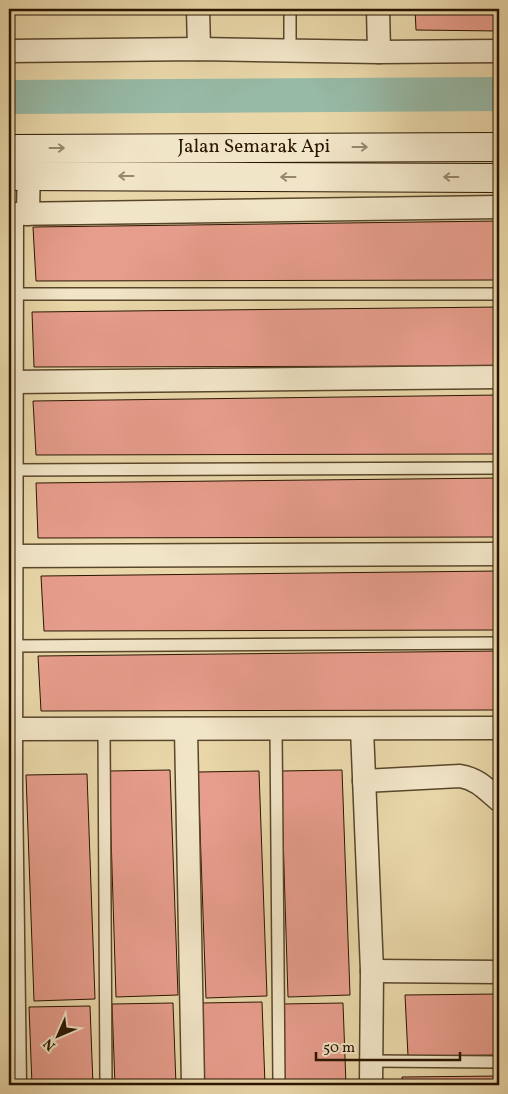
<svg xmlns="http://www.w3.org/2000/svg" width="508" height="1094" viewBox="0 0 508 1094" font-family="Vollkorn,serif">
  <style>
    .lines { fill: none; stroke-linecap: round; stroke-linejoin: round }
    .river { stroke: #97baa7; stroke-width: 34 }
    .building { fill: #e79d8c; stroke: #291500 }
    .lane-casing { stroke: #59462a; stroke-width: 14 }
    .street-casing { stroke: #59462a; stroke-width: 25 }
    .secondary-casing { stroke: #291500; stroke-width: 30 }
    .lane { stroke: #f1e5c7; stroke-width: 11 }
    .street { stroke: #f1e5c7; stroke-width: 22 }
    .secondary { stroke: #f1e5c7; stroke-width: 28 }
    .oneway { stroke: #97876d }
    .labels { text-anchor: middle; dominant-baseline: central; stroke-width: 5; stroke-linejoin: round; paint-order: stroke }
    .street-label { font-size: 19px; fill: #291500; stroke: #f1e5c7 }
  </style>
  <rect width="100%" height="100%" fill="#e9d7a9"/>
  <filter id="stains"><feTurbulence type="fractalNoise" baseFrequency=".004" numOctaves="4"/><feColorMatrix values="0 0 0 0 .2 0 0 0 0 .09 0 0 0 0 .02 0 0 0 .5 -.17"/></filter>
  <radialGradient id="worn" r=".72"><stop offset=".6" stop-color="#630" stop-opacity="0"/><stop offset="1" stop-color="#630" stop-opacity=".3"/></radialGradient>
  <g class="lines">
    <!-- river -->
    <polyline class="river" points="9,97 499,94"/>
  </g>
  <!-- building -->
  <g class="building">
    <polygon points="415,9 499,9 499,31 416,30"/>
    <polygon points="499,221 499,280 36,281 33,227"/>
    <polygon points="499,307 499,366 34,367 32,312"/>
    <polygon points="499,395 499,454 36,455 33,401"/>
    <polygon points="499,478 499,537 38,538 36,483"/>
    <polygon points="499,571 499,630 44,631 41,576"/>
    <polygon points="499,651 499,710 41,711 38,656"/>
    <polygon points="170,770 178,995 116,997 109,771"/>
    <polygon points="342,770 350,995 288,997 281,771"/>
    <polygon points="259,771 267,996 206,998 198,772"/>
    <polygon points="87,774 95,999 34,1001 26,775"/>
    <polygon points="499,994 499,1055 408,1056 405,995"/>
    <polygon points="262,1002 265,1085 204,1085 201,1003"/>
    <polygon points="173,1003 176,1085 115,1085 112,1004"/>
    <polygon points="343,1003 346,1085 284,1085 282,1004"/>
    <polygon points="90,1006 93,1085 32,1085 29,1007"/>
    <polygon points="499,1076 499,1085 403,1085 402,1077"/>
  </g>
  <g class="lines">
    <!-- lane casing -->
    <g class="lane-casing">
      <g id="lane">
        <polyline points="290,9 290,51"/>
        <polyline points="12,294 499,294"/>
        <polyline points="12,470 499,468"/>
        <polyline points="12,646 499,643"/>
        <polyline points="104,729 106,1085"/>
        <polyline points="276,729 279,1085"/>
        <polyline points="372,1061 499,1062"/>
      </g>
    </g>
    <!-- street casing -->
    <g class="street-casing">
      <g id="street">
        <polyline points="198,9 199,49"/>
        <polyline points="378,9 379,52"/>
        <polyline points="9,51 199,49 379,52 499,51"/>
        <polyline points="9,214 499,207"/>
        <polyline points="12,214 11,785 15,1085"/>
        <polyline points="28,214 29,160"/>
        <polyline points="12,382 499,377"/>
        <polyline points="11,556 499,554"/>
        <polyline points="11,729 499,728"/>
        <polyline points="186,729 193,1085"/>
        <polyline points="362,729 372,971 371,1085"/>
        <path d="M364,781L460,776C478,779 486,789 499,800"/>
        <polyline points="372,971 499,972"/>
      </g>
    </g>
    <!-- secondary casing -->
    <g class="secondary-casing">
      <g id="secondary">
        <polyline points="9,149 499,147"/>
        <polyline points="9,176 499,178"/>
      </g>
    </g>
    <!-- lane -->
    <use href="#lane" class="lane"/>
    <!-- street -->
    <use href="#street" class="street"/>
    <!-- secondary -->
    <use href="#secondary" class="secondary"/>
  </g>
  <!-- one-way arrows -->
  <defs><path id="oneway-shaft" d="M-6 0H5M1.5-3L5.5 0L1.5 3" fill="none" stroke-width="1.6" stroke-linecap="round" stroke-linejoin="round" transform="scale(1.25)"/></defs>
  <g class="oneway">
    <use href="#oneway-shaft" transform="translate(360 147)"/>
    <use href="#oneway-shaft" transform="translate(57 148)"/>
    <use href="#oneway-shaft" transform="translate(126 176) rotate(-180)"/>
    <use href="#oneway-shaft" transform="translate(288 177) rotate(-180)"/>
    <use href="#oneway-shaft" transform="translate(451 177) rotate(-180)"/>
  </g>
  <g class="labels">
    <!-- street labels -->
    <g class="street-label">
      <text x="254" y="147">Jalan Semarak Api</text>
    </g>
  </g>
  <!-- margin -->
  <rect width="508" height="1094" fill="none" stroke="#e9d7a9" stroke-width="30"/>
  <rect x="10" y="10" width="488" height="1074" fill="none" stroke="#291500" stroke-width="2.5"/>
  <rect x="15" y="15" width="478" height="1064" fill="none" stroke="#291500"/>
  <!-- north arrow -->
  <g transform="translate(58 1036) rotate(225)" stroke="#f1e5c7" stroke-width="4" paint-order="stroke">
  <path d="M0-4L9 19L0 12L-9 19Z" fill="#291500"/>
  <text y="-8" font-size="14" font-weight="bold" text-anchor="middle" fill="#291500">N</text>
  </g>
  <!-- scale -->
  <path d="M316 1052v8h144v-8" fill="none" stroke="#291500" stroke-width="2.5"/>
  <text x="323" y="1052" font-size="15" fill="#291500" stroke="#f1e5c7" stroke-width="4" paint-order="stroke">50 m</text>
  <rect width="100%" height="100%" filter="url(#stains)"/>
  <rect width="100%" height="100%" fill="url(#worn)"/>
</svg>
